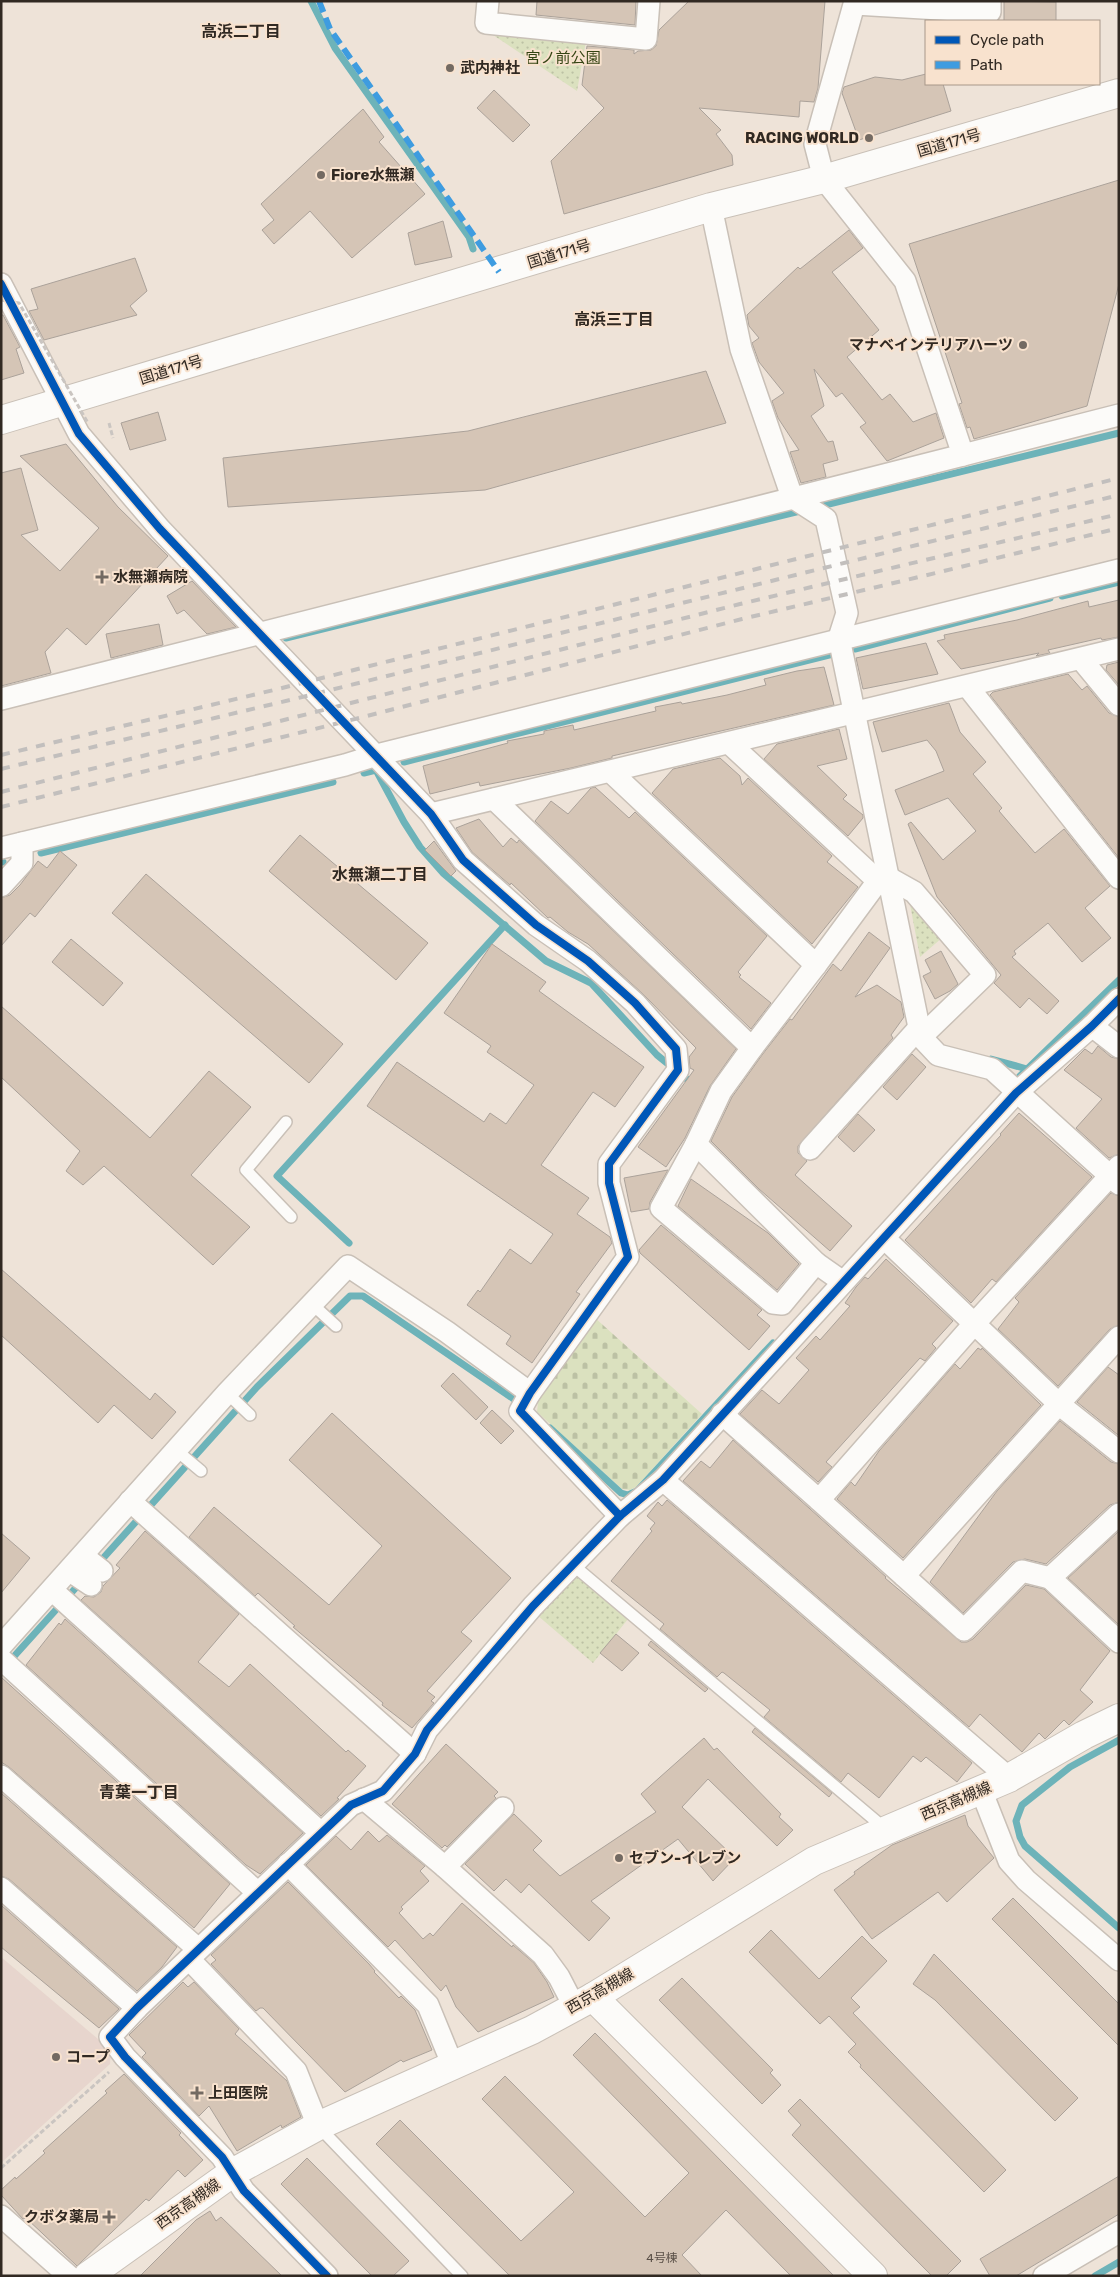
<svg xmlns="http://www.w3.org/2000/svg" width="1120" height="2277" viewBox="0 0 1120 2277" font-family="Rubik,'Noto Sans JP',sans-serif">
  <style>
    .commercial { fill: #e7d5cd }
    .cemetery { fill: url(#cemetery-stones) }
    .park { fill: url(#park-dots) }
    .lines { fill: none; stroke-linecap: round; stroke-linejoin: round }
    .stream { stroke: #6db3b9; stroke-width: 7 }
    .building { fill: #d5c5b6; stroke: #aba29a }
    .lane-casing { stroke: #c9c0b7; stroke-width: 14 }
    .street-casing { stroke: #c9c0b7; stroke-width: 24 }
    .secondary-casing { stroke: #c9c0b7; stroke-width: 30 }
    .primary-casing { stroke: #c9c0b7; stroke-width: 30 }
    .highway-casing { stroke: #c9c0b7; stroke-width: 30 }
    .path { stroke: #cac5c1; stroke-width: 3; stroke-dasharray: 5 2.5; stroke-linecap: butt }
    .lane { stroke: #fcfbf9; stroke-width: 11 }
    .street { stroke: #fcfbf9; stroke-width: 21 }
    .secondary { stroke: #fcfbf9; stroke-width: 28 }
    .primary { stroke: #fcfbf9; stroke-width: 28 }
    .highway { stroke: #fcfbf9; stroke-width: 28 }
    .rail { stroke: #c2bfbd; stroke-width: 4; stroke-dasharray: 9 9; stroke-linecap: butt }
    .path-bridge { stroke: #cac5c1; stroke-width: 3; stroke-dasharray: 5 2.5; stroke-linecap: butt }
    .quiet { stroke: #3e9ce0; stroke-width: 6; stroke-dasharray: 12 6; stroke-linecap: butt }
    .cycleway-casing { stroke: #f8e2ce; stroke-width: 11 }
    .cycleway { stroke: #0057b8; stroke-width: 8 }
    .poi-dot { fill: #736a62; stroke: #f8e2ce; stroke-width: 2 }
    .labels { text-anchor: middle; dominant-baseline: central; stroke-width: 4; stroke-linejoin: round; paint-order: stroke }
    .number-label { font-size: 12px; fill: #5a5047 }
    .park-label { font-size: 15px; fill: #344413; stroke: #f8e2ce }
    .poi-label { font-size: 15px; font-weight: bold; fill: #312922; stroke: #f8e2ce; text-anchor: start }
    .street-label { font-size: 15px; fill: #312922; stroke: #f8e2ce }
    .neighbourhood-label { font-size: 16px; font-weight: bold; fill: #312922; stroke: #f8e2ce }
  </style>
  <defs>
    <pattern id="cemetery-stones" width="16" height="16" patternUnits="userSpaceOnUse" patternTransform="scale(1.25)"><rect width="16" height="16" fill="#dbe1bf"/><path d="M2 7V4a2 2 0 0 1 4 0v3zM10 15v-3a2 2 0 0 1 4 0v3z" fill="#bcc1a4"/></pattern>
    <pattern id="park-dots" width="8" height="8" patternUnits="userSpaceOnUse" patternTransform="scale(1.25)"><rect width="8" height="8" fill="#dbe1bf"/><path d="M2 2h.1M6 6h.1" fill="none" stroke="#bcc1a4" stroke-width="1.8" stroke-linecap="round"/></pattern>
  </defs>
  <rect width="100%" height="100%" fill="#eee3d8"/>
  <!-- commercial -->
  <polygon class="commercial" points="1,1957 111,2050 110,2064 1,2163"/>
  <!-- cemetery -->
  <polygon class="cemetery" points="594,1317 702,1414 636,1487 630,1490 622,1489 537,1412 539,1393"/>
  <!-- park -->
  <g class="park">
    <polygon points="484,29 586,41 577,91"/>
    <polygon points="908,894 943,937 920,957"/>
    <polygon points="576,1575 628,1619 593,1663 537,1615"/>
  </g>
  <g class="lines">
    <!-- stream -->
    <g class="stream">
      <polyline points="311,1 335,48 469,237 473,249"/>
      <polyline points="817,507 1119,433"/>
      <polyline points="1062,596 1119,582"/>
      <polyline points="286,638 804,510"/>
      <polyline points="855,649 1050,598"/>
      <polyline points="404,762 833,654"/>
      <polyline points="364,773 376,770 404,822 420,847 443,873 546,961 591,983 657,1055 714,1101"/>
      <polyline points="41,853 333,782"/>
      <polyline points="1,862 3,862"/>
      <polyline points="991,1059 1027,1069"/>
      <polyline points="1016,1080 1119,980"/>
      <polyline points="349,1243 277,1176 505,925"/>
      <polyline points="550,1428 621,1493 628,1495 637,1491 773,1343"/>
      <polyline points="97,1565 257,1387 350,1296 363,1296 521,1404"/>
      <polyline points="8,1663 81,1582"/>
      <polyline points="1119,1740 1070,1767 1022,1805 1016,1821 1020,1837 1025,1846 1119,1928"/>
      <polyline points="1095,2276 1119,2262"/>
    </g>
  </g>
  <!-- building -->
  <g class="building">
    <polygon points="537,1 636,1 635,25 536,15"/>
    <polygon points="689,1 825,1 818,88 814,102 800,101 799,117 699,108 721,130 716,134 732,155 733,165 564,214 551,161 604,108 582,85 587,46 634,50 634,54 638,51 651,50 656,46 659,30"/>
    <polygon points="1004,1 1056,2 1056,21 1004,21"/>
    <polygon points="926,74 926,84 943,84 951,111 859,140 842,93 844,87 875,77 902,80"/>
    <polygon points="494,90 530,125 513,142 477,108"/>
    <polygon points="363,109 384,137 379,142 425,194 352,258 310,211 274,244 262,230 274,220 261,204"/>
    <polygon points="1119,180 1119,284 1087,406 974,439 970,427 967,428 959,404 962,403 909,244"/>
    <polygon points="443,221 452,257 415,265 408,233"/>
    <polygon points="849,230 863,248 832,272 879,330 847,357 882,400 890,394 913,422 936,413 944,438 887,461 860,427 866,423 842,393 836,397 814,369 824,406 811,416 828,442 833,441 838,460 823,464 826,477 801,483 790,452 799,450 778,418 772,401 784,393 759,362 752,343 759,338 749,326 747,315 798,267 800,269"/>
    <polygon points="135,258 147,291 130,306 137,315 44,340 29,311 38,309 31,289"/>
    <polygon points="1,315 3,315 20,347 16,349 24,373 1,380"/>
    <polygon points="706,371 726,423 485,490 228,507 223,458 468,431"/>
    <polygon points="158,412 166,440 130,450 121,423"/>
    <polygon points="66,444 118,507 168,556 86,645 67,628 45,652 51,673 1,686 1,473 21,468 38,530 21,535 60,571 99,528 20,456"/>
    <polygon points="192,581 236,627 207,634 184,610 177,614 167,596"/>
    <polygon points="1119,600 1119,637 1102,640 1101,638 1048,650 1050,653 1036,656 1039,653 961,669 937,641 945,639 944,635 1017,620 1088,601 1089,607"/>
    <polygon points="159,624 163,645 111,658 106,634"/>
    <polygon points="926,643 938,674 863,689 856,658"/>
    <polygon points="1119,662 1119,685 1106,670 1107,665"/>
    <polygon points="824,667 834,705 612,756 612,758 571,768 480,786 479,782 430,794 423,766 508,743 507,741 544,734 544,731 573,725 574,730 656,711 655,707 681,702 682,704 727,695 766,685 764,679 797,671"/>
    <polygon points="1068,674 1082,690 1087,686 1109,713 1119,717 1119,858 990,695 993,692"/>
    <polygon points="949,703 960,732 986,762 973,774 1002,808 999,811 1035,853 1064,829 1110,886 1085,908 1111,938 1082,962 1048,923 1014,951 1016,954 1012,957 1059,1001 1047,1014 1029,998 1020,1008 994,983 1001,975 937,897 908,824 911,822 943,860 976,831 948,798 905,815 895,790 944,771 936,751 927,740 882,752 873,722"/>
    <polygon points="839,729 847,759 817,766 847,795 843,799 863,815 863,818 848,836 764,759 777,744"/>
    <polygon points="720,758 740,776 742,785 748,778 832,856 827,862 858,887 812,944 652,793 673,769"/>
    <polygon points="595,787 629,818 635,812 767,936 738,972 741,975 739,977 771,1003 751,1029 535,821 551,801 568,814 591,788"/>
    <polygon points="479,819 503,847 511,838 517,843 519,840 736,1049 710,1086 685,1138 666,1167 638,1147 694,1070 690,1068 689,1057 696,1048 643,994 588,944 568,932 550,917 548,918 511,883 510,885 472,852 456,828"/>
    <polygon points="300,835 428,943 396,980 269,871"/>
    <polygon points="434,841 456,871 451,876 425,850"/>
    <polygon points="60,851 77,865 35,917 30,913 1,946 1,898 10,895 20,885 38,861 47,868"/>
    <polygon points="146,874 343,1044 309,1083 112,913"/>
    <polygon points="869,932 890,948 855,997 877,985 901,1002 904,1017 891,1035 893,1038 798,1146 798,1153 807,1161 795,1175 852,1226 830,1251 759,1189 711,1141 732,1097 762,1055 790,1019 792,1020 833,964 841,971"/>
    <polygon points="71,939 123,983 103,1006 52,962"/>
    <polygon points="492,944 546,982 539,991 644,1067 615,1107 593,1092 541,1165 589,1198 577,1214 610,1237 612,1243 576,1292 580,1294 532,1363 506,1344 511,1336 467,1305 478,1290 480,1292 510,1249 531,1264 553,1234 367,1106 397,1062 484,1122 490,1113 506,1124 534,1085 487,1052 491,1046 444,1013"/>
    <polygon points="941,951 958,984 950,991 935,999 923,976 931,972 925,960"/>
    <polygon points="1,1006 150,1138 209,1071 251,1107 191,1175 250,1227 213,1265 104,1166 83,1185 66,1171 80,1151 1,1077"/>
    <polygon points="1098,1046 1111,1057 1119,1059 1119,1154 1109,1158 1076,1128 1102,1099 1064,1070 1085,1049 1092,1054"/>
    <polygon points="912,1054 926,1067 897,1100 883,1087"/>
    <polygon points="1019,1113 1092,1177 996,1282 992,1279 971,1303 905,1240 1001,1135 1000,1134"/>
    <polygon points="858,1114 875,1130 854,1152 838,1137"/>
    <polygon points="668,1170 650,1202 649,1209 631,1212 624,1178"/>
    <polygon points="691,1179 768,1233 799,1264 777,1290 678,1206"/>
    <polygon points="1111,1193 1119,1196 1119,1325 1110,1329 1058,1386 998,1329 1019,1302 1015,1298"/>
    <polygon points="661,1225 762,1310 757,1315 770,1326 749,1350 640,1253 639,1250"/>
    <polygon points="886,1259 953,1321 932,1344 936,1348 925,1361 920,1358 826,1462 832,1467 818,1482 740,1414 762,1390 779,1404 809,1370 796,1358 816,1336 820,1340 850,1306 845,1303 856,1287 865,1277 868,1279"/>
    <polygon points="1,1269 150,1400 155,1393 176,1412 152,1439 114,1405 98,1423 1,1335"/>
    <polygon points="978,1348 981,1350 982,1348 1041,1405 903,1558 837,1499 851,1482 855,1486 879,1451 955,1364 960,1369"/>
    <polygon points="1108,1367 1119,1375 1118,1435 1077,1402"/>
    <polygon points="453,1373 488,1407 476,1420 441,1386"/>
    <polygon points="492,1410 514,1431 501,1444 480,1423"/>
    <polygon points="332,1413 511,1578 461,1632 472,1641 427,1691 435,1697 431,1701 434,1703 412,1728 382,1705 383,1703 293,1627 295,1626 258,1593 255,1596 189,1537 214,1507 329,1605 382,1546 289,1460"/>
    <polygon points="1060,1421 1111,1462 1119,1464 1119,1502 1110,1505 1046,1564 1025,1559 1013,1562 963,1613 930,1582 997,1491"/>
    <polygon points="733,1440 886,1577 885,1578 961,1642 967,1642 973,1639 1026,1585 1044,1589 1110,1651 1080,1690 1093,1702 1069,1725 1064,1720 1045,1739 1039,1733 1022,1752 980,1714 969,1727 683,1481 701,1461 710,1468"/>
    <polygon points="667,1500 972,1763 957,1782 926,1757 921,1762 913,1756 879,1798 848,1773 841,1782 764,1717 770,1710 724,1673 722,1672 717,1677 660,1629 664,1624 611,1581 652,1531 650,1529 655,1523 647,1516 658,1502 662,1506"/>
    <polygon points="145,1531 239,1614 198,1662 229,1687 250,1664 346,1752 348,1750 366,1766 337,1798 339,1799 321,1816 81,1600 85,1596 94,1597 101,1592 103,1586 120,1568 116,1565"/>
    <polygon points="1119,1531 1119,1625 1068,1578"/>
    <polygon points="1,1533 30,1558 1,1593"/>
    <polygon points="65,1619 303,1833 260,1874 246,1865 26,1665 59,1623 61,1625"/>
    <polygon points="616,1634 639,1653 622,1671 600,1653"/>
    <polygon points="651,1641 708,1689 705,1692 648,1645"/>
    <polygon points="1,1677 230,1884 194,1928 9,1767 1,1762"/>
    <polygon points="755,1728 832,1793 829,1797 752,1732"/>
    <polygon points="704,1738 714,1750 717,1748 735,1767 781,1814 779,1817 793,1830 777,1846 708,1779 682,1807 735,1858 713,1881 678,1839 591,1901 610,1918 589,1941 529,1884 521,1893 506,1879 494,1891 465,1864 514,1814 542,1841 533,1850 560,1876 656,1812 641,1794"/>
    <polygon points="446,1744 498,1792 494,1796 496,1798 447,1847 445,1845 442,1848 392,1804"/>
    <polygon points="1,1793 177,1947 162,1967 137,1991 9,1879 1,1876"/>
    <polygon points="965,1815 968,1826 994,1858 947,1902 938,1892 872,1939 834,1890 855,1874 854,1872 892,1845"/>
    <polygon points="368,1831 379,1842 387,1835 425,1866 420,1871 429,1881 401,1907 403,1909 399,1913 423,1939 430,1933 433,1936 462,1903 512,1947 513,1945 534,1963 547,1982 554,1997 478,2032 456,2007 446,1985 441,1991 395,1940 388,1947 306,1865 336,1836 351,1850"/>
    <polygon points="288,1882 369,1964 375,1971 374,1972 399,1998 401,1996 415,2010 432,2050 403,2062 401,2060 345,2092 263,2008 260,2008 256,2011 211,1964 216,1960 211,1955"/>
    <polygon points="1013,1898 1119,2004 1119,2046 992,1919"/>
    <polygon points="1,1905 119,2009 99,2028 1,1947"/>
    <polygon points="771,1930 819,1979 862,1936 887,1961 851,1998 860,2007 853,2013 1006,2170 984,2192 860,2067 861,2065 848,2052 856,2044 829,2016 820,2024 749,1952"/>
    <polygon points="934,1954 1078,2098 1055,2121 935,2000 913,1984"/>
    <polygon points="682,1978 773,2070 770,2073 781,2085 762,2104 659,2000"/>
    <polygon points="183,1982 188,1987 194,1982 239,2029 235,2034 287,2081 301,2117 282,2128 281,2125 237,2151 209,2106 199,2116 142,2057 146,2053 129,2035"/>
    <polygon points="595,2033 729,2169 834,2276 791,2276 726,2210 682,2255 702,2276 510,2276 376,2144 400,2120 521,2241 574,2192 482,2099 505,2076 645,2217 689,2173 573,2055"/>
    <polygon points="124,2074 181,2133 179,2135 203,2160 185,2177 178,2170 149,2201 146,2199 77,2266 26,2218 23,2219 1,2195 1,2190 15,2177 16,2179 45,2153 43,2151 107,2093 105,2091"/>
    <polygon points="800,2099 961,2261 946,2276 932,2276 792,2135 801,2125 788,2111"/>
    <polygon points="307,2158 409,2261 393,2276 372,2276 281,2184"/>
    <polygon points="1119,2176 1119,2214 1016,2276 990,2276 980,2259"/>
    <polygon points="210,2211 216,2221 221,2217 282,2276 140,2276 196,2220"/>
  </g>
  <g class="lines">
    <!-- lane casing -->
    <g class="lane-casing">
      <g id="lane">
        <polyline points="286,1122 246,1170 291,1217"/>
        <polyline points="312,1304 336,1326"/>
        <polyline points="227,1393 250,1415"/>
        <polyline points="176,1450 201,1471"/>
        <polyline points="573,1565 876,1821 884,1831"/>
        <polyline points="318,2126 462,2276"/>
      </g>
    </g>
    <!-- street casing -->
    <g class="street-casing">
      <g id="street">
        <polyline points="488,1 486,23 646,39 649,1"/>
        <polyline points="855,4 990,12 990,1"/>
        <polyline points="711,207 741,349 792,497 826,519 847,613 839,638 921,1037 938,1055 992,1069 1119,1184"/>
        <polyline points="1,284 79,434 160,529 431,814 463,860 536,925 588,961 635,1003 676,1049 678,1070 609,1164 609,1183 628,1257 530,1393 520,1411 620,1516"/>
        <polyline points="963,455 1119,415"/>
        <polyline points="1081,659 1119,705"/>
        <polyline points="968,687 1119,878"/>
        <polyline points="1,699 963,455 905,281 824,179 815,144 855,1"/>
        <polyline points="729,743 878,881 889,878 914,892 985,975 921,1037"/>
        <polyline points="611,772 816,965 878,881"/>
        <polyline points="494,799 752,1048 816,965"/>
        <polyline points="431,814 1119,649"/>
        <polyline points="1,848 345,765 377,755 1119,570"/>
        <polyline points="1,886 22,863 22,843"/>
        <polyline points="1092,1026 1119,1047"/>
        <polyline points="752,1048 721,1091 696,1144 816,1263"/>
        <polyline points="696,1144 661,1208 773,1303 782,1304 816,1263 843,1282"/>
        <polyline points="810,1149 918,1029"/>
        <polyline points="884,1238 1060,1405 1119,1452"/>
        <polyline points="722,1414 819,1500 974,1324 1119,1166"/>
        <polyline points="663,1480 1009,1778"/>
        <polyline points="819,1500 904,1576 1119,1337"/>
        <polyline points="130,1501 415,1754"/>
        <polyline points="1119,1514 1050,1578 1119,1642"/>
        <polyline points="83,1556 102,1571"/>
        <polyline points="70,1571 91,1585"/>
        <polyline points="904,1576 964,1630 1022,1571 1050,1578"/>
        <polyline points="52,1590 321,1833"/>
        <polyline points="1,1646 227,1393 348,1266 447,1332 530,1393"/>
        <polyline points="1,1659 258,1893"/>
        <polyline points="1,1776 198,1949"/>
        <polyline points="981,1790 1009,1861 1026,1880 1119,1960"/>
        <polyline points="364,1799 445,1867 543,1955 559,1977 574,2006"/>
        <polyline points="288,1864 428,2005 453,2066"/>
        <polyline points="445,1867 503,1808"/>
        <polyline points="1,1888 137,2008"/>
        <polyline points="189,1959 296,2071 318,2126"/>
        <polyline points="1,2216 69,2276"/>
        <polyline points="327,2276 244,2191 222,2157 125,2057 110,2037 137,2008 351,1805 383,1791 415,1754 427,1730 533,1606 620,1516 663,1480 1016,1093 1092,1026 1119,999"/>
        <polyline points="1044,2276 1119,2232"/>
      </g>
    </g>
    <!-- secondary casing -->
    <g class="secondary-casing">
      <polyline id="secondary" points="593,1997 873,2276"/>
    </g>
    <!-- primary casing -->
    <g class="primary-casing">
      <polyline id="primary" points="88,2276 232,2173 318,2126 532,2030 593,1997 814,1861 1009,1778 1084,1735 1119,1718"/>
    </g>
    <!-- highway casing -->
    <g class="highway-casing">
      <polyline id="highway" points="1,420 711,207 824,179 1119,93"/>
    </g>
    <!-- path -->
    <g class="path">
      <polyline points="109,423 113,438"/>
      <polyline points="1,2168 109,2072"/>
    </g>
    <!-- lane -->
    <use href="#lane" class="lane"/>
    <!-- street -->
    <use href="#street" class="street"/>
    <!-- secondary -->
    <use href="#secondary" class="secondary"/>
    <!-- primary -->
    <use href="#primary" class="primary"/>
    <!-- highway -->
    <use href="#highway" class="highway"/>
    <!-- rail -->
    <g class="rail">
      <polyline points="1,755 278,689 1119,478"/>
      <polyline points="1,769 290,700 1119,495"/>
      <polyline points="1,792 740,604 1119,514"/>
      <polyline points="1,807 363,717 742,619 940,572 1119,528"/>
    </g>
    <!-- path-bridge -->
    <polyline class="path-bridge" points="1,300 19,303 88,423"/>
    <!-- quiet -->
    <polyline class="quiet" points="319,1 330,29 499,272"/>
    <!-- cycleway casing -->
    <g class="cycleway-casing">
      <g id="cycleway">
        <polyline points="1,284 79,434 160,529 431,814 463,860 536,925 588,961 635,1003 676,1049 678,1070 609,1164 609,1183 628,1257 530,1393 520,1411 620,1516"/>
        <polyline points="327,2276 244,2191 222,2157 125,2057 110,2037 137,2008 351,1805 383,1791 415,1754 427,1730 533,1606 620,1516 663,1480 1016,1093 1092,1026 1119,999"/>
      </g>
    </g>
    <!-- cycleway -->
    <use href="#cycleway" class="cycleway"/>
  </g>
  <!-- markers -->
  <g class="poi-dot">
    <circle cx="450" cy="68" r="5"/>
    <circle cx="869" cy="138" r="5"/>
    <circle cx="321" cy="175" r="5"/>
    <circle cx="1023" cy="345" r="5"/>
    <path d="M99.5 569.5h5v5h5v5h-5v5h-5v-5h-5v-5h5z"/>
    <circle cx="619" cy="1858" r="5"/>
    <circle cx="56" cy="2057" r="5"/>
    <path d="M194.5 2085.5h5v5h5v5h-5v5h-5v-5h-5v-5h5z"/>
    <path d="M106.5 2209.5h5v5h5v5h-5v5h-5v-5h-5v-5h5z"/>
  </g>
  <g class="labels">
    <!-- number labels -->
    <g class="number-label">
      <text x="662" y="2258">4号棟</text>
    </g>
    <!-- park labels -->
    <g class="park-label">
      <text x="563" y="58">宮ノ前公園</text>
    </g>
    <!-- poi labels -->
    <g class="poi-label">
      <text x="460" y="68">武内神社</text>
      <text x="859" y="138" text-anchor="end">RACING WORLD</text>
      <text x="331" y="175">Fiore水無瀬</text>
      <text x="1013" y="345" text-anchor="end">マナベインテリアハーツ</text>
      <text x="113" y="577">水無瀬病院</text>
      <text x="629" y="1858">セブン-イレブン</text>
      <text x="66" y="2057">コープ</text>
      <text x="208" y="2093">上田医院</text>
      <text x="99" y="2217" text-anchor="end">クボタ薬局</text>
    </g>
    <!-- street labels -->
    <g class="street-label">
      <text transform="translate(949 143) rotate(-16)">国道171号</text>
      <text transform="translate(559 254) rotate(-17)">国道171号</text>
      <text transform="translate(171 370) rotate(-17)">国道171号</text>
      <text transform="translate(956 1801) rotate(-23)">西京高槻線</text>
      <text transform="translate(600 1991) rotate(-30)">西京高槻線</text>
      <text transform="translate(188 2204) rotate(-35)">西京高槻線</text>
    </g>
    <!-- neighbourhood labels -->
    <g class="neighbourhood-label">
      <text x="241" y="31">高浜二丁目</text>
      <text x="614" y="319">高浜三丁目</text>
      <text x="380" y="874">水無瀬二丁目</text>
      <text x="139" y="1792">青葉一丁目</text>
    </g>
  </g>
  <!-- border -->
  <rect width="1120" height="2277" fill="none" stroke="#312922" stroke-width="5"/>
  <!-- legend -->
  <rect x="925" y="20" width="175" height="65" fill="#f8e2ce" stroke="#a89889"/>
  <rect x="935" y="36" width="25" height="8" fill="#0057b8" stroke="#a89889"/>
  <text x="970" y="45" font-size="15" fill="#312922">Cycle path</text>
  <rect x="935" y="61" width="25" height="8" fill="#3e9ce0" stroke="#a89889"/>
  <text x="970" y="70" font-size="15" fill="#312922">Path</text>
</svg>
